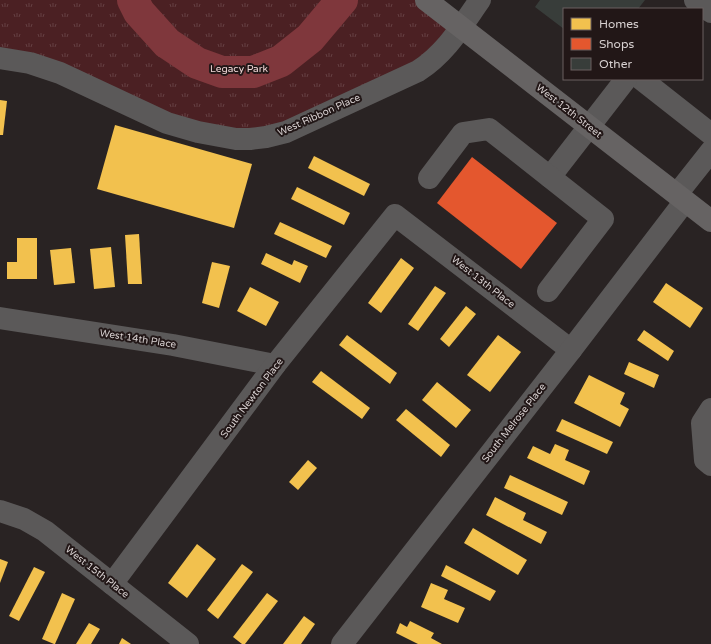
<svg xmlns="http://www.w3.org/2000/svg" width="711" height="644" viewBox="0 0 711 644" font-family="'Varela Round',sans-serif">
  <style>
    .grass { fill: url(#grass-tufts) }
    .homes { fill: #f2c14e }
    .shops { fill: #e4572e }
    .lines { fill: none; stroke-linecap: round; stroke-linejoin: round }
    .river { stroke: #7f373c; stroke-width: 32 }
    .building { fill: #383d3a }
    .minor { stroke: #5b5959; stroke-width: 22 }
    .major { stroke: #666363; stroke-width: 22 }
    .labels { text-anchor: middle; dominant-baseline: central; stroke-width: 4; stroke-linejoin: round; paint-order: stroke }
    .park-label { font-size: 10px; fill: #f2d9d9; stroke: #221717 }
    .street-label { font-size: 10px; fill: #d7d0d0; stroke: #221717 }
  </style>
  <defs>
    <pattern id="grass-tufts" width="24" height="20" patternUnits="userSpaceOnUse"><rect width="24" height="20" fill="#4b2023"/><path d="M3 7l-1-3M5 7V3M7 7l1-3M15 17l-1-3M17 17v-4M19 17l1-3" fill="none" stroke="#643f42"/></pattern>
  </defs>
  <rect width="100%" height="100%" fill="#292323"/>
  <!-- grass -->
  <polygon class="grass" points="0,0 427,0 461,27 418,71 286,132 236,139 0,60"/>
  <!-- homes -->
  <g class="homes">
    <polygon points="0,100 7,101 3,135 0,135"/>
    <polygon points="115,125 252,164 234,228 97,189"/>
    <polygon points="314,156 370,184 364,196 308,168"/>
    <polygon points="297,187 350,213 344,225 291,199"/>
    <polygon points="280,222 332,246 326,258 274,234"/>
    <polygon points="139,234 142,284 128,284 125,235"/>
    <polygon points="17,238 37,238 37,279 7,279 7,262 17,262"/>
    <polygon points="111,247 115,287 94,289 90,249"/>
    <polygon points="71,248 75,283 54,285 50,250"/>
    <polygon points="266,253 292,265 294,260 308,266 300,283 261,264"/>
    <polygon points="401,258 414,268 381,313 368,303"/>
    <polygon points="212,262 230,266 219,308 202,303"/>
    <polygon points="666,283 703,308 690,328 653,302"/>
    <polygon points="435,286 446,293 418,331 408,324"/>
    <polygon points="250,287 279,302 266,326 237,311"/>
    <polygon points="466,306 476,314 449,347 440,339"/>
    <polygon points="644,330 674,351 668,361 637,340"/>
    <polygon points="347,335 397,373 390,384 339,345"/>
    <polygon points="498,335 521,352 490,392 467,375"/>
    <polygon points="629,362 659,375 654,388 624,374"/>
    <polygon points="321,371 370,408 362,419 312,382"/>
    <polygon points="589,375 625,393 620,404 629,409 620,427 574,403"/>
    <polygon points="437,382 471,410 456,428 422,400"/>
    <polygon points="406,409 450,445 441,457 396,420"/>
    <polygon points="562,419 613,442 607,454 556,431"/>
    <polygon points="555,444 569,450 565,460 590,471 584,485 527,458 533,446 550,454"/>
    <polygon points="308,460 317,468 298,490 289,482"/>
    <polygon points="510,475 568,502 562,515 504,488"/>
    <polygon points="495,497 526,513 523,520 547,532 541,544 486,515"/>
    <polygon points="473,528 527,560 518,575 464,543"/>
    <polygon points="197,544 216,559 187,598 168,583"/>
    <polygon points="0,559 8,562 0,583"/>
    <polygon points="242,564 253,572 218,619 207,610"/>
    <polygon points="446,565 496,591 490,601 441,576"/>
    <polygon points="34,567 45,572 19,621 9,616"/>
    <polygon points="431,583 448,590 444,599 465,608 458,623 421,607"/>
    <polygon points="62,593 75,599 55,644 54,644 42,639"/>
    <polygon points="267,593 278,601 245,644 242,644 233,637"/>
    <polygon points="304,616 315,624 301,644 283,644"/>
    <polygon points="410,621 434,633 431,638 442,644 418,644 396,633 400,623 407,627"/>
    <polygon points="89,623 100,629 91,644 76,644"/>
    <polygon points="122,638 131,644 119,644"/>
  </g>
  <!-- shops -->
  <polygon class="shops" points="472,157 557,223 521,269 437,203"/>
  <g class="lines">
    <!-- river -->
    <polyline class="river" points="133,0 139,12 167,43 197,63 222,72 253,72 281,61 310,38 342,0"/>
  </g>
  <!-- building -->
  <polygon class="building" points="540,0 645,0 638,9 564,9 564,29 535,7"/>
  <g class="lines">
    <!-- minor -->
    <g class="minor">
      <polyline points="695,0 711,12"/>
      <path d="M0,58L30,63L60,73L167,123L198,132L236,139H250L266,137L286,132L418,71C446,53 461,27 480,0"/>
      <polyline points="641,79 711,134"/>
      <polyline points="550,177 626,79"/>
      <polyline points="429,178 463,133 489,129 603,219 548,291"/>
      <polyline points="677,194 711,151"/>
      <polyline points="0,318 173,345 275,365"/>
      <polyline points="711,409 702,423 705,460 711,465"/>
      <polyline points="0,511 24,519 45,531 188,644"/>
      <polyline points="112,584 275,365 395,215 571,350"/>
      <polyline points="342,644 571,350 685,201"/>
    </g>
    <!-- major -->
    <polyline class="major" points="426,0 711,221"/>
  </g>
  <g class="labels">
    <!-- park labels -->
    <g class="park-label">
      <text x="239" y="69">Legacy Park</text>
    </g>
    <!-- street labels -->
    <g class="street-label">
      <text transform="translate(569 111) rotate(38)">West 12th Street</text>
      <text transform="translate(319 115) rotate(-24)">West Ribbon Place</text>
      <text transform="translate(483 282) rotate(38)">West 13th Place</text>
      <text transform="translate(138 339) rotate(9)">West 14th Place</text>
      <text transform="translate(252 398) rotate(-53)">South Newton Place</text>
      <text transform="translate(514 423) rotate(-52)">South Melrose Place</text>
      <text transform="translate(97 572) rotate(38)">West 15th Place</text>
    </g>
  </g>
  <!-- legend -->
  <rect x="563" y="8" width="140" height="72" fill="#221717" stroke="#6a6161"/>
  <rect x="571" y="18" width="20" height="12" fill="#f2c14e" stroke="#6a6161"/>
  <text x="599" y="28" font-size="12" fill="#d7d0d0">Homes</text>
  <rect x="571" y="38" width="20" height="12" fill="#e4572e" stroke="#6a6161"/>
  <text x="599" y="48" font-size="12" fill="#d7d0d0">Shops</text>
  <rect x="571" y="58" width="20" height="12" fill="#383d3a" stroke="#6a6161"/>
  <text x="599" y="68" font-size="12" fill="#d7d0d0">Other</text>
</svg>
